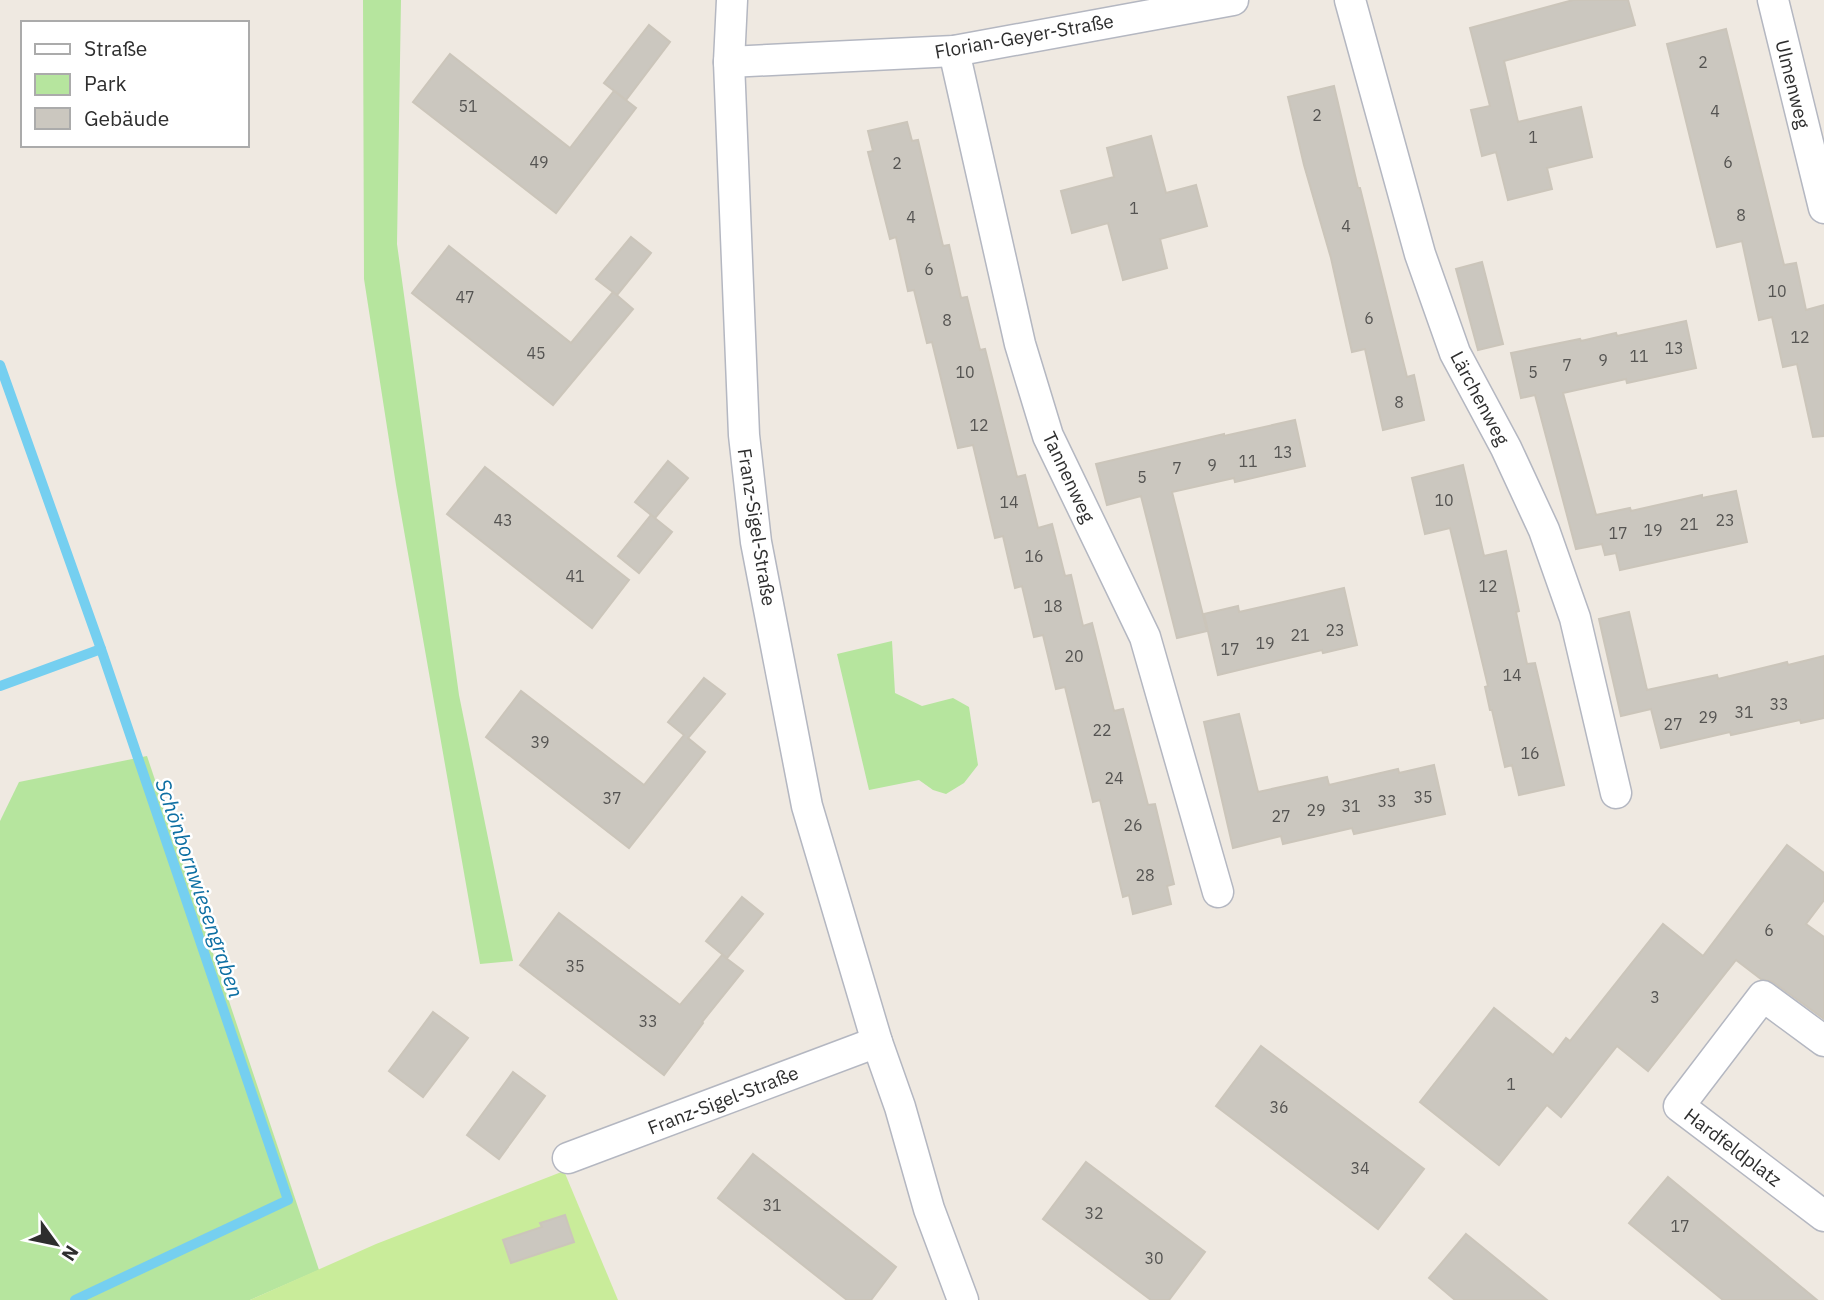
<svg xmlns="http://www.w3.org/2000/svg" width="1824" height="1300" viewBox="0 0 1824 1300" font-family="'IBM Plex Sans',sans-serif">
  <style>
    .green { fill: #b6e59e }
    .pitch { fill: #c9ec9a }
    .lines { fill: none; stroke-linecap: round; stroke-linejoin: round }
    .stream { stroke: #75cff0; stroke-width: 10 }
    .building { fill: #cbc7bf; stroke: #cbc5ba; stroke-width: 2 }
    .minor-casing { stroke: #b4b7c1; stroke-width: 33 }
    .minor { stroke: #fff; stroke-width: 30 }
    .labels { text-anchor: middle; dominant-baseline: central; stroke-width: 5; stroke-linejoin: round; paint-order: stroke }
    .number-label { font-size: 16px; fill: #555452 }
    .street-label { font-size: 19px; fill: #2e2e2e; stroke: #fff }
    .water-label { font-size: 21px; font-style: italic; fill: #0d6fa3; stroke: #fff }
  </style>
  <rect width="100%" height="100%" fill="#efe9e1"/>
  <!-- green -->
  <g class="green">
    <polygon points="363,0 401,0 397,244 459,695 513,961 480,964 396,485 364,279"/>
    <polygon points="892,641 895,693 922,706 953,698 969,707 978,765 964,783 946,794 933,790 919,780 869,790 837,654"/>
    <polygon points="147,756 319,1270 250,1300 0,1300 0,821 19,782"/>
  </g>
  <!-- pitch -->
  <polygon class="pitch" points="564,1171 618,1300 250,1300 376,1244"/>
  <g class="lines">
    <!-- stream -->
    <g class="stream">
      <polyline points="0,365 101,649 288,1200 75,1300"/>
      <polyline points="0,686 101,649"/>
    </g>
  </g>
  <!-- building -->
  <g class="building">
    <polygon points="1573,0 1628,0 1635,25 1504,61 1518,122 1581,107 1592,157 1547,168 1552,189 1508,200 1496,152 1482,156 1471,110 1490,106 1470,28"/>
    <polygon points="649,25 670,42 626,100 604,83"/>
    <polygon points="1726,29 1784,265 1796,263 1806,310 1824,305 1824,436 1813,437 1797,364 1783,367 1772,317 1759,320 1742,241 1717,247 1667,44"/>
    <polygon points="450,54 570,148 614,91 636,108 556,213 413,102"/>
    <polygon points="1334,86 1358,188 1360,188 1407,377 1414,375 1424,420 1383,430 1365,349 1352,352 1331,258 1304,165 1288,97"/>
    <polygon points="907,122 912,141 918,140 943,246 949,245 961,298 967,297 980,350 985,349 1017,477 1025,475 1038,528 1052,524 1065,576 1071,575 1083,626 1092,623 1114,711 1123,709 1148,805 1155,804 1167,854 1174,884 1167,886 1171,904 1133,914 1129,895 1123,897 1100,800 1093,802 1065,687 1056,689 1043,635 1034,637 1022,586 1015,588 1003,536 995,538 973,445 958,448 932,342 927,343 914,290 908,291 896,237 890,239 868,152 873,151 868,131"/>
    <polygon points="1151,136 1166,193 1196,185 1207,226 1160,239 1167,268 1123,280 1108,223 1072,233 1061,191 1114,177 1107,148"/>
    <polygon points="631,237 651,253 617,295 596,279"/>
    <polygon points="449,246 571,343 613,292 633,309 553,405 412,293"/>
    <polygon points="1482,262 1503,344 1478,350 1456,269"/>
    <polygon points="1686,321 1696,368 1627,383 1626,379 1563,393 1596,515 1630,508 1631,511 1702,495 1702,498 1736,491 1747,542 1620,570 1616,553 1605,555 1602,544 1576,549 1535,395 1521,398 1511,353 1580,339 1581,341 1616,333 1617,336"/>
    <polygon points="1295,420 1305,466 1235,482 1234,478 1172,492 1207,631 1177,638 1141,496 1107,505 1096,464 1224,434 1224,436"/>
    <polygon points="668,461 688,478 655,518 635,502"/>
    <polygon points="1463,465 1484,556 1506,551 1519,611 1516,612 1527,664 1535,663 1564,785 1519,795 1512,765 1505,767 1492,710 1490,710 1485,687 1488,686 1450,528 1425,534 1412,478"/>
    <polygon points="485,467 629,580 592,628 447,514"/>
    <polygon points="651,515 672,532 639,573 618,556"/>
    <polygon points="1344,588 1357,645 1323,653 1322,650 1218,675 1204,614 1238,606 1239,612"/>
    <polygon points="1629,612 1647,690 1717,675 1718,679 1787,662 1788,665 1824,656 1824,718 1801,723 1800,720 1731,735 1730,732 1661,748 1651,709 1621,716 1599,619"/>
    <polygon points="704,678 725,694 688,738 705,752 629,848 486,737 521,691 644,785 684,735 668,722"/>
    <polygon points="1239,714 1258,792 1327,777 1329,785 1398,769 1399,773 1434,765 1445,814 1354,834 1352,828 1283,844 1281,836 1233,848 1204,722"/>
    <polygon points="1787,845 1824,873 1824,900 1806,924 1824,937 1824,1019 1773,982 1761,979 1736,960 1648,1071 1617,1046 1561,1117 1547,1105 1499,1165 1420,1102 1494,1008 1553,1055 1566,1038 1570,1041 1663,924 1703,956"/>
    <polygon points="742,897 763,914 727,958 706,941"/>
    <polygon points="559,913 680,1005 722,955 743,971 702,1022 703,1023 664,1075 520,965"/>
    <polygon points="433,1012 468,1038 423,1097 389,1071"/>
    <polygon points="1261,1046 1424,1169 1378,1229 1216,1106"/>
    <polygon points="513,1072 545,1096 499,1159 467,1135"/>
    <polygon points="753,1154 896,1267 871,1300 847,1300 718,1198"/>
    <polygon points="1086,1162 1205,1252 1169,1300 1151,1300 1043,1219"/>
    <polygon points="1668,1177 1788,1276 1817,1300 1723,1300 1629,1223"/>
    <polygon points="565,1215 574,1242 511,1263 503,1240 542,1227 540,1223"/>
    <polygon points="1466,1234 1547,1300 1455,1300 1429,1278"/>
  </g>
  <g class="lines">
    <!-- minor casing -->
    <g class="minor-casing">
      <g id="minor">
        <polyline points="732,0 729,62 744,435 756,542 807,806 877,1042 900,1107 929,1209 963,1300"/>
        <polyline points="1350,0 1420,254 1455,353 1506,448 1544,530 1575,618 1616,793"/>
        <polyline points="1773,0 1824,208"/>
        <polyline points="954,51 1020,344 1048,436 1145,637 1218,892"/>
        <polyline points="729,62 954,51 1233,0"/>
        <polyline points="1824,1041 1763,996 1679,1106 1824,1216"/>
        <polyline points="568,1158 877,1042"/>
      </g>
    </g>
    <!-- minor -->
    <use href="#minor" class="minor"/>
  </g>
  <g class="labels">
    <!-- number labels -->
    <g class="number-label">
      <text x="1703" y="62">2</text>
      <text x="468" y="106">51</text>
      <text x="1715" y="111">4</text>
      <text x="1317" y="115">2</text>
      <text x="1533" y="137">1</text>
      <text x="539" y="162">49</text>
      <text x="1728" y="162">6</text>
      <text x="897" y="163">2</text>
      <text x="1134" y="208">1</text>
      <text x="1741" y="215">8</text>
      <text x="911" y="217">4</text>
      <text x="1346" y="226">4</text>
      <text x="929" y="269">6</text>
      <text x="1777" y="291">10</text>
      <text x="465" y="297">47</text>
      <text x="1369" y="318">6</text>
      <text x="947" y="320">8</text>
      <text x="1800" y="337">12</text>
      <text x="1674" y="348">13</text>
      <text x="536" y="353">45</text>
      <text x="1639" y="356">11</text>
      <text x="1603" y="360">9</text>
      <text x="1567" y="365">7</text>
      <text x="965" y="372">10</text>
      <text x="1533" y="372">5</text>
      <text x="1399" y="402">8</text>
      <text x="979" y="425">12</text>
      <text x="1283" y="452">13</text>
      <text x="1248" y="461">11</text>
      <text x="1212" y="465">9</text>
      <text x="1177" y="468">7</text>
      <text x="1142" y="477">5</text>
      <text x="1444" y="500">10</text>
      <text x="1009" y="502">14</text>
      <text x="503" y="520">43</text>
      <text x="1725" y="520">23</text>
      <text x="1689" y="524">21</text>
      <text x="1653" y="530">19</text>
      <text x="1618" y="533">17</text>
      <text x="1034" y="556">16</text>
      <text x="575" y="576">41</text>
      <text x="1488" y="586">12</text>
      <text x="1053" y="606">18</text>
      <text x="1335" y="630">23</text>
      <text x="1300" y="635">21</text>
      <text x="1265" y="643">19</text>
      <text x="1230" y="649">17</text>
      <text x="1074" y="656">20</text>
      <text x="1512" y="675">14</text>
      <text x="1779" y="704">33</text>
      <text x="1744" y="712">31</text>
      <text x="1708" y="717">29</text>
      <text x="1673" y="724">27</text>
      <text x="1102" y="730">22</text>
      <text x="540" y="742">39</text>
      <text x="1530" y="753">16</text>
      <text x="1114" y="778">24</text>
      <text x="1423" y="797">35</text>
      <text x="612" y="798">37</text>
      <text x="1387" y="801">33</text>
      <text x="1351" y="806">31</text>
      <text x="1316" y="810">29</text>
      <text x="1281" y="816">27</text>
      <text x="1133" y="825">26</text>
      <text x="1145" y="875">28</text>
      <text x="1769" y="930">6</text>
      <text x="575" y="966">35</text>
      <text x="1655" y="997">3</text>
      <text x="648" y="1021">33</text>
      <text x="1511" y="1084">1</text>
      <text x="1279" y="1107">36</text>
      <text x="1360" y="1168">34</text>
      <text x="772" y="1205">31</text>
      <text x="1094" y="1213">32</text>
      <text x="1680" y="1226">17</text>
      <text x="1154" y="1258">30</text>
    </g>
    <!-- street labels -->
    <g class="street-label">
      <text transform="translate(1024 36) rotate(-10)">Florian-Geyer-Straße</text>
      <text transform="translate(1793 84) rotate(76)">Ulmenweg</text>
      <text transform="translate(1480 398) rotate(62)">Lärchenweg</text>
      <text transform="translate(1069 477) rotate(65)">Tannenweg</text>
      <text transform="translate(757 527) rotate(81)">Franz-Sigel-Straße</text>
      <text transform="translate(723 1100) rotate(-21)">Franz-Sigel-Straße</text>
      <text transform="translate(1733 1147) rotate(37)">Hardfeldplatz</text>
    </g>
    <!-- water labels -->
    <g class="water-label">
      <text transform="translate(200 888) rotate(71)">Schönbornwiesengraben</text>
    </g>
  </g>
  <!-- legend -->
  <rect x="21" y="21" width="228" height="126" fill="#ffffff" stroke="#ababab" stroke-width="2"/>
  <rect x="35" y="44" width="35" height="10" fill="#ffffff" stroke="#ababab" stroke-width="2"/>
  <text x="84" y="56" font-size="21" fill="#2e2e2e">Straße</text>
  <rect x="35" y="74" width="35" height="21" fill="#b6e59e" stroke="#ababab" stroke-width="2"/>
  <text x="84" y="91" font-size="21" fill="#2e2e2e">Park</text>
  <rect x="35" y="108" width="35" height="21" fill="#cbc7bf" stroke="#ababab" stroke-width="2"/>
  <text x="84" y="126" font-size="21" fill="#2e2e2e">Gebäude</text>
  <!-- north arrow -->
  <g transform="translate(56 1244) rotate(123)" stroke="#ffffff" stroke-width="5" paint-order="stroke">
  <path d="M0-5L12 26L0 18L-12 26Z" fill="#2e2e2e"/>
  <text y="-10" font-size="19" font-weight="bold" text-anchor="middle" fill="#2e2e2e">N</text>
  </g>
</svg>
